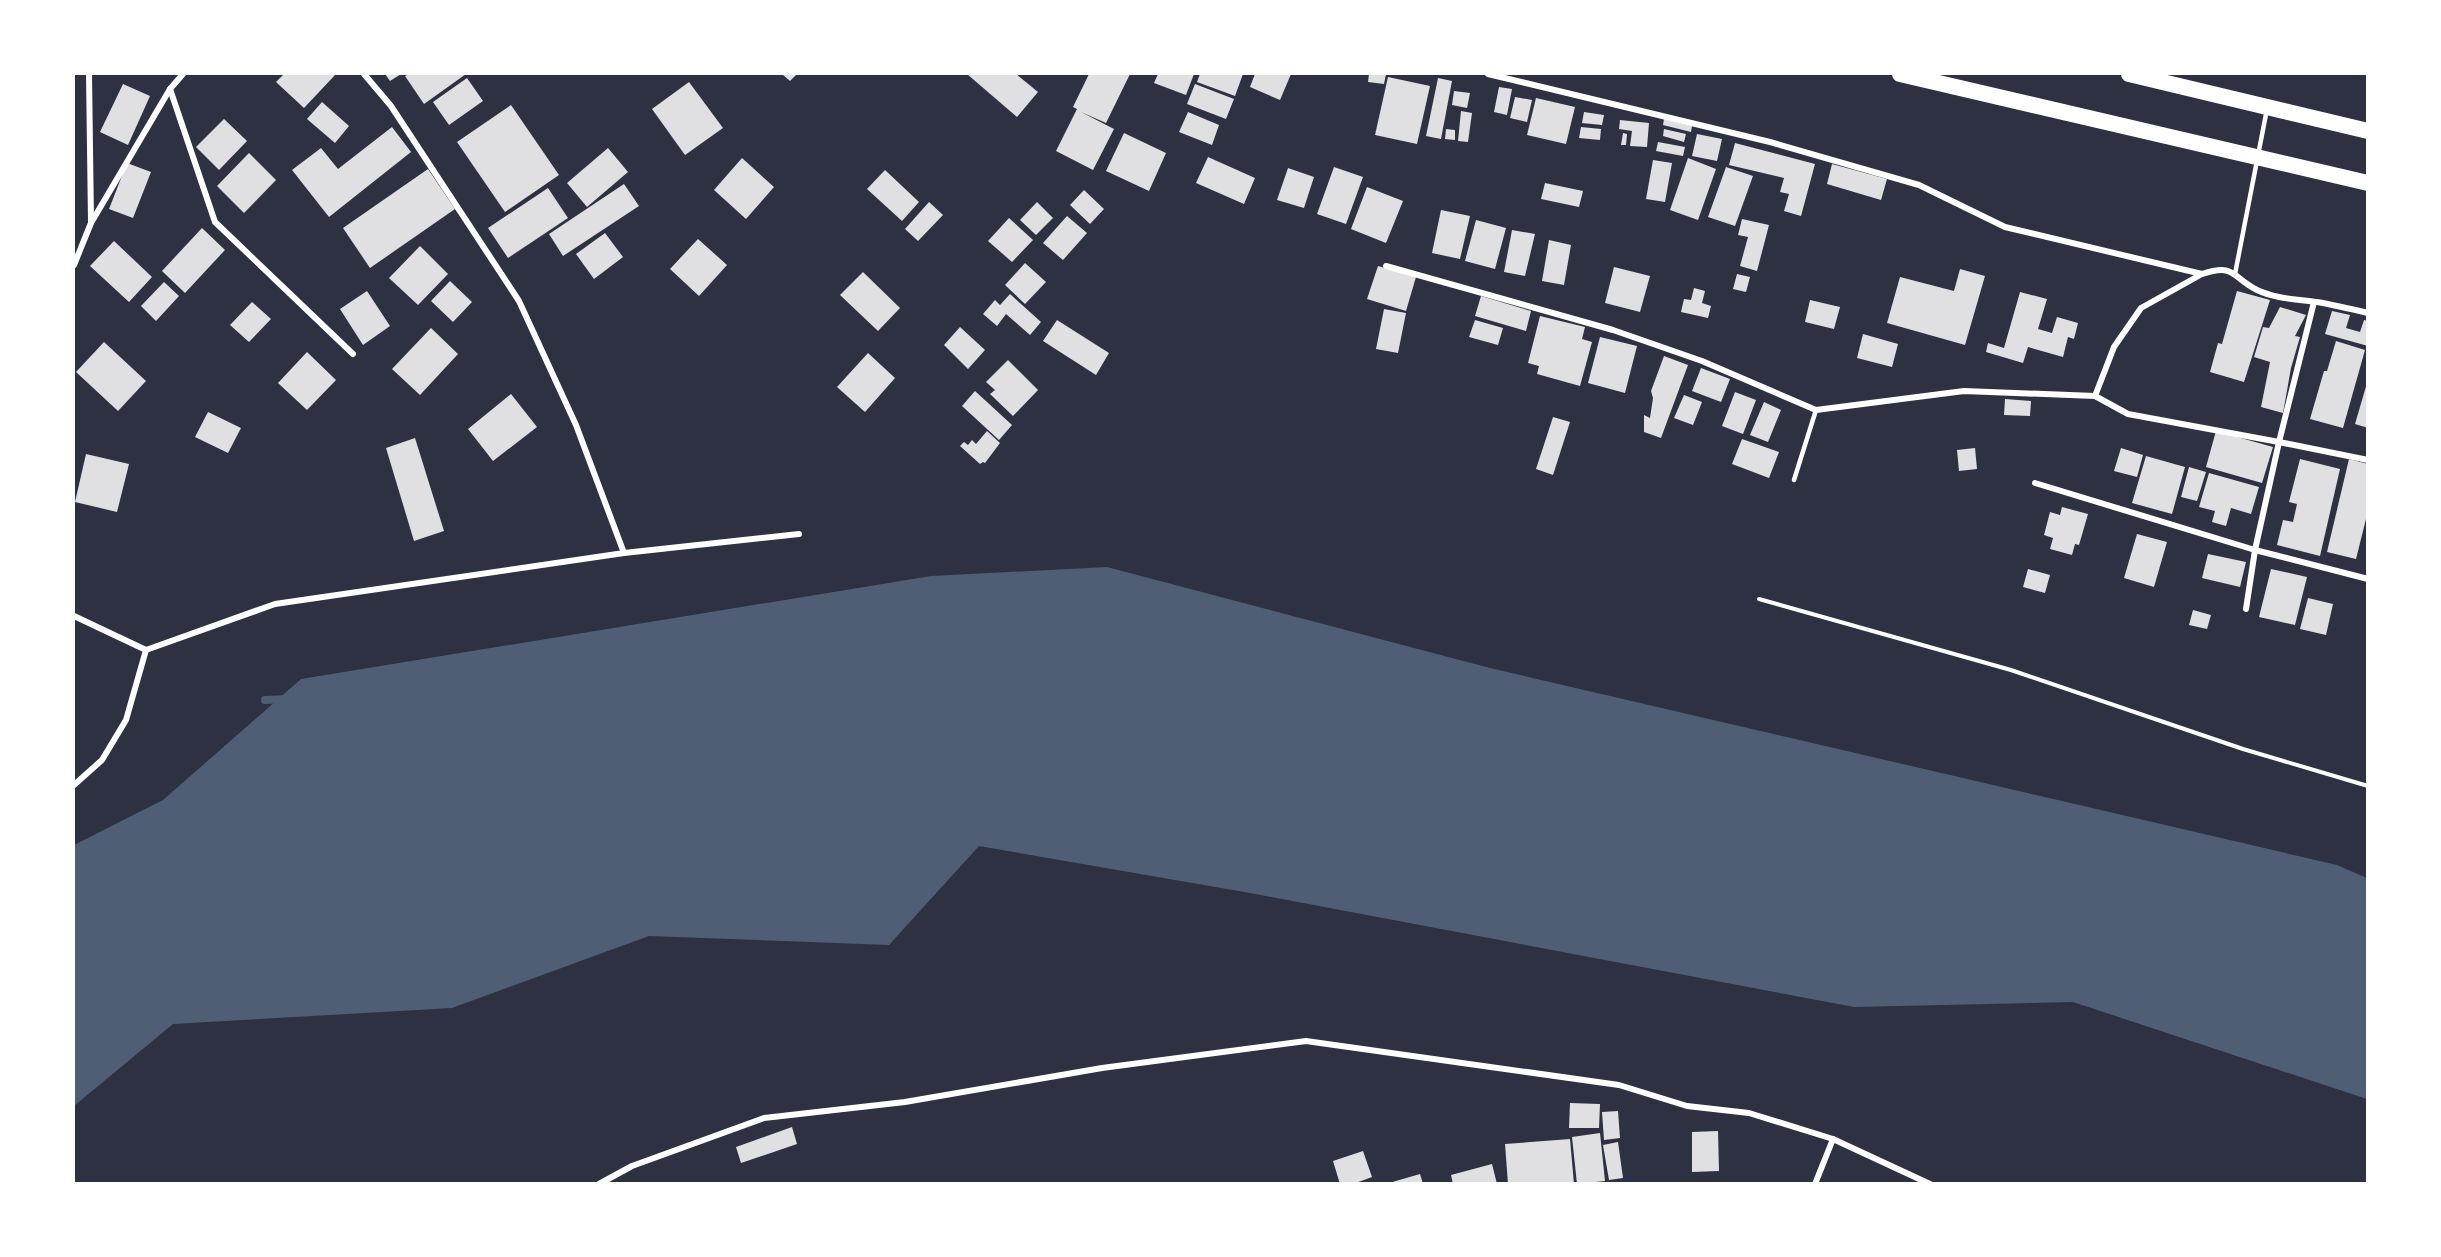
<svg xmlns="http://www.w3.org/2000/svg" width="2441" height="1257" viewBox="0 0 2441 1257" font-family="Mulish,sans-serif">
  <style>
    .water { fill: #4f5d75 }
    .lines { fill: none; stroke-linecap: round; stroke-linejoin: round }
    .stream { stroke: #4f5d75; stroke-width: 8 }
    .building { fill: #e0e0e3 }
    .path { stroke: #fff; stroke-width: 4 }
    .service { stroke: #fff; stroke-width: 4.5 }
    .minor { stroke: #fff; stroke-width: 6 }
    .trunk { stroke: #fff; stroke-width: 16 }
  </style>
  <rect width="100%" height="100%" fill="#2d3142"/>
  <!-- water -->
  <polygon class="water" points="1107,567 1490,668 2337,865 2367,878 2367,1099 2073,1002 1854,1007 1250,893 979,846 889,945 649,936 452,1008 173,1024 74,1106 74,845 163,800 301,679 931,576"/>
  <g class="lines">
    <!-- stream -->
    <polyline class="stream" points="265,700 288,699"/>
  </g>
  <!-- building -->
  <g class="building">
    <polygon points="284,74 336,74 304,108 276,82"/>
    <polygon points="385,74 401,74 390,81"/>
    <polygon points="410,74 466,74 424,104 405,76"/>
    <polygon points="782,74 797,74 790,81"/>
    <polygon points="967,74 1016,74 1038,92 1017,117"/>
    <polygon points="1089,74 1130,74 1106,123 1081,112 1114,129 1093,170 1056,151 1077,109 1073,107"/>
    <polygon points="1158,74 1194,74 1186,95 1154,83"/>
    <polygon points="1200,74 1243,74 1235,96 1197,82"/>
    <polygon points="1255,74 1291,74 1280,100 1250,87"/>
    <polygon points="1369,74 1386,74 1384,84 1368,82"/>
    <polygon points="1388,77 1430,86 1417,144 1375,135"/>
    <polygon points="467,78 483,101 449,125 433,102"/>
    <polygon points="1438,78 1452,81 1441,139 1426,136"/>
    <polygon points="689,82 723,128 685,155 652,109"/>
    <polygon points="123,84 150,96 128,145 100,132"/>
    <polygon points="1195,84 1234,99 1226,119 1187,104"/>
    <polygon points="1499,87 1512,89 1507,115 1494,112"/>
    <polygon points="1454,91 1470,93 1467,108 1452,105"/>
    <polygon points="1515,97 1532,100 1527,122 1510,118"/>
    <polygon points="1536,98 1575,107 1566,144 1527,135"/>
    <polygon points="322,102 349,126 335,143 307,119"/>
    <polygon points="511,105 559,175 505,212 457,142"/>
    <polygon points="1461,111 1472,113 1468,142 1458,141"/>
    <polygon points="1188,112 1219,125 1212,145 1179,132"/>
    <polygon points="1584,112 1604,115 1602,125 1582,123"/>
    <polygon points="224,119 247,141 219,170 196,147"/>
    <polygon points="1664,119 1692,126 1691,132 1663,125"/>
    <polygon points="1620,120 1649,123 1647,147 1630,146 1632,131 1619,129"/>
    <polygon points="392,127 411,152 329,217 292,170 321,148 338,169"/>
    <polygon points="1581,127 1601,129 1600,140 1579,138"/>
    <polygon points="1446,129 1455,130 1455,140 1445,139"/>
    <polygon points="1664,129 1686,134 1684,142 1663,136"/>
    <polygon points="1124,133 1166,153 1149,191 1106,171"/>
    <polygon points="1623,133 1627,134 1626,145 1621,145"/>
    <polygon points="1697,134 1722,139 1717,161 1692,156"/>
    <polygon points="1658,142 1685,147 1683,156 1656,151"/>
    <polygon points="1735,143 1815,164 1801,216 1784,211 1789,194 1780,192 1784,178 1729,165"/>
    <polygon points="608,148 628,172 587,207 567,183"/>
    <polygon points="249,153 276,180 244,213 217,186"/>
    <polygon points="1208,157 1255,178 1244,204 1196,183"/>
    <polygon points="742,158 774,187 746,219 714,190"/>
    <polygon points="1688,158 1716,169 1698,220 1670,210"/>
    <polygon points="1653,160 1672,163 1665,202 1646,199"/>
    <polygon points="127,163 151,172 133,218 109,209"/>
    <polygon points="1832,164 1887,179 1881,200 1827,184"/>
    <polygon points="1334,167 1363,177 1346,224 1317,214"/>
    <polygon points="1726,167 1753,176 1735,226 1708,217"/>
    <polygon points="1288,168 1314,177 1304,208 1277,200"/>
    <polygon points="428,169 455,209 370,268 343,228"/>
    <polygon points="885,170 919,202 902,221 867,189"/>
    <polygon points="1545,183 1583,191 1579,207 1541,199"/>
    <polygon points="624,184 639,206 563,256 549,234"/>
    <polygon points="1367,187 1403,201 1386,243 1351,229"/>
    <polygon points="548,188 568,218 508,258 488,228"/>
    <polygon points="1084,190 1104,209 1090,224 1070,205"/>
    <polygon points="929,202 943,215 918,241 905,229"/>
    <polygon points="1037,202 1053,218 1036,235 1020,220"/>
    <polygon points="1441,210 1470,216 1460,259 1432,253"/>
    <polygon points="1067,216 1087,233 1063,260 1043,243"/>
    <polygon points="1009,218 1033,240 1012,262 988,241"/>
    <polygon points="1742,219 1769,225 1757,271 1740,266 1748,237 1738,235"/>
    <polygon points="1476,220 1506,228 1495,269 1465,261"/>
    <polygon points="202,228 225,250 185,293 162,271"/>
    <polygon points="1512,230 1535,234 1525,276 1504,272"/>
    <polygon points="605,233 623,257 594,279 576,254"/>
    <polygon points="698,239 727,265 699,296 670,269"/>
    <polygon points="1549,240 1571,245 1564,285 1542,281"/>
    <polygon points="114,241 152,277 129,302 90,266"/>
    <polygon points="420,246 448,274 418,305 389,278"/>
    <polygon points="1025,263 1046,282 1025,304 1005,285"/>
    <polygon points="1378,266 1416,277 1406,311 1367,299"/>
    <polygon points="1614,267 1650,276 1640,312 1605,303"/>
    <polygon points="1960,269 1985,276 1965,345 1887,323 1900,277 1954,291"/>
    <polygon points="863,272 900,308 878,331 840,295"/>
    <polygon points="1737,274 1750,277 1746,292 1733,289"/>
    <polygon points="450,281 472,302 453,322 431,301"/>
    <polygon points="164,282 179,296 156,321 141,306"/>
    <polygon points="1694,288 1705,291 1702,303 1711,306 1708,318 1681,312 1684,299 1691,300"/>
    <polygon points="367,291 390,326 363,345 340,309"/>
    <polygon points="2237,291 2270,300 2244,382 2210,372 2218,343 2222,344"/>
    <polygon points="2020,292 2047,299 2038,329 2052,333 2057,317 2078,323 2074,339 2068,337 2063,357 2028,347 2023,363 1986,352 1988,343 2004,348"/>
    <polygon points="1010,294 1041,322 1030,335 1006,314 997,326 983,314 995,300 1000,305"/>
    <polygon points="1481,296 1531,311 1526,331 1475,316"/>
    <polygon points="1810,300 1840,307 1834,329 1805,322"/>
    <polygon points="252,302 271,319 249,342 230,325"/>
    <polygon points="2280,307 2306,315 2295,336 2300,337 2291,368 2283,413 2261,407 2270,362 2254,357 2263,327 2269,328"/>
    <polygon points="1384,309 1406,313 1398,353 1376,349"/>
    <polygon points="2332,311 2350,315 2346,328 2360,332 2364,320 2368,321 2368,346 2325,334"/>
    <polygon points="1540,316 1585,327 1582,339 1592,342 1580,386 1537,374 1539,366 1528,363"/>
    <polygon points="1057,320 1109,353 1096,375 1043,341"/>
    <polygon points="1475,320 1503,328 1498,345 1469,337"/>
    <polygon points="960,327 985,350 968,369 944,345"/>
    <polygon points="431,328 458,354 420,395 392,369"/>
    <polygon points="1863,334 1898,344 1892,367 1857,358"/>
    <polygon points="1600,337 1637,346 1625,393 1588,383"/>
    <polygon points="2336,341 2365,350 2343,428 2310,419 2324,371 2327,371"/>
    <polygon points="104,342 146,381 118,411 76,372"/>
    <polygon points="307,352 336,380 307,410 278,383"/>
    <polygon points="868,353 895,378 865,412 837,387"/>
    <polygon points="1664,356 1688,365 1661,438 1644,432 1644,415 1650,418 1653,398 1651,391"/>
    <polygon points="1008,360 1038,390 1013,416 990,394 995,390 986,382"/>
    <polygon points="1701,368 1730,379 1721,402 1692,391"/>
    <polygon points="2367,383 2368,383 2368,428 2355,424"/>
    <polygon points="975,391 1012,425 999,440 962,406"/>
    <polygon points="1735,392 1756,400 1743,434 1722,426"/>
    <polygon points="511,394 537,427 493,461 468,429"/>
    <polygon points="1684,395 1702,402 1693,425 1674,418"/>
    <polygon points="2005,399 2031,401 2030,416 2004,415"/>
    <polygon points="1764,402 1781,410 1768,442 1750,435"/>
    <polygon points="208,412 241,428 228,453 195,437"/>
    <polygon points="1553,417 1570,422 1553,475 1536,469"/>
    <polygon points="987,431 1000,443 985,463 983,462 980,464 960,446 964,442 968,445 972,440 976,444"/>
    <polygon points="2216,431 2273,447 2262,483 2206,467"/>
    <polygon points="415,438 444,531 414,541 386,448"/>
    <polygon points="1742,439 1779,452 1769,478 1732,464"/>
    <polygon points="1975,448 1977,469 1959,471 1957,450"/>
    <polygon points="2121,448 2143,455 2137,477 2114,471"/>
    <polygon points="86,454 129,464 117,512 75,502"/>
    <polygon points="2146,456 2185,467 2172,514 2132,503"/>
    <polygon points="2300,459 2340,469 2320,556 2277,545 2283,520 2293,522 2297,504 2289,502"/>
    <polygon points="2349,459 2368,464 2368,511 2356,559 2327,552"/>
    <polygon points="2189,467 2206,472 2197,501 2181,497"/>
    <polygon points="2209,473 2259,487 2251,514 2231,508 2226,526 2212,522 2215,511 2199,507"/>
    <polygon points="2062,507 2088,514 2079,545 2075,544 2072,555 2050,549 2053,538 2044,535 2050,512 2060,515"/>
    <polygon points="2137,534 2167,542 2154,587 2124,578"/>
    <polygon points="2208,554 2246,562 2240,587 2202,578"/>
    <polygon points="2028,569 2050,575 2045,593 2023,587"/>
    <polygon points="2271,569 2307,577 2295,625 2259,617"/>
    <polygon points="2308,598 2333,604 2326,635 2300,629"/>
    <polygon points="2193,610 2211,615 2207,629 2189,625"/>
    <polygon points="1570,1103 1600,1104 1599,1128 1569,1128"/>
    <polygon points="1618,1111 1620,1138 1604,1140 1602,1112"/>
    <polygon points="792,1127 797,1144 741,1163 736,1147"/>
    <polygon points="1718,1131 1719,1171 1692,1172 1692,1132"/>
    <polygon points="1600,1133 1605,1181 1577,1184 1572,1137"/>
    <polygon points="1570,1139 1574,1184 1508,1184 1505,1144"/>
    <polygon points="1618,1142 1623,1178 1609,1180 1603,1145"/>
    <polygon points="1363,1151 1372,1177 1353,1184 1340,1184 1333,1161"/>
    <polygon points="1492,1164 1497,1184 1453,1184 1451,1175"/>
    <polygon points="1420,1174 1423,1184 1390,1184 1389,1183"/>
  </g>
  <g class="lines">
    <!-- path -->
    <polyline class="path" points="1759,599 2011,670 2243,749 2368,786"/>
    <!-- service -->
    <g class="service">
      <polyline points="2235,274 2267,109"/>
      <polyline points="1794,480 1816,410"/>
    </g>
    <!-- minor -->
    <g class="minor">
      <polyline points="89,74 91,222"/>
      <path d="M1488,74L1770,142L1919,185L2005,227L2202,274C2236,263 2231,277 2257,290C2276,299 2296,299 2317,302C2334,305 2351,309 2368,313"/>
      <polyline points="170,89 215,222 353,354"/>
      <polyline points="74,265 91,223 170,89 183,74"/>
      <polyline points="1386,266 1613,330 1702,361 1816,410 1964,391 2095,396 2128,414 2279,442 2255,550 2246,609"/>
      <polyline points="2314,302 2279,442 2368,460"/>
      <polyline points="2095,396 2114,347 2141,308 2202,274"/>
      <polyline points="2035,483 2255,550 2368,579"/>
      <polyline points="624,553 799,534"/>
      <polyline points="74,616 146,650 275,604 624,553 576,425 519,301 391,106 364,74"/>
      <polyline points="74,785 102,760 126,720 146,650"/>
      <polyline points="599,1184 632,1166 764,1118 905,1102 1102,1068 1306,1041 1619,1085 1687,1106 1749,1113 1833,1139"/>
      <polyline points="1815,1184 1833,1139 1930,1184"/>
    </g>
    <!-- trunk -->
    <g class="trunk">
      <polyline points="1900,74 2368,183"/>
      <polyline points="2129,74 2368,131"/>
    </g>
  </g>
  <!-- border -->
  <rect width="2441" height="1257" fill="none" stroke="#ffffff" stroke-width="150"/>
</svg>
